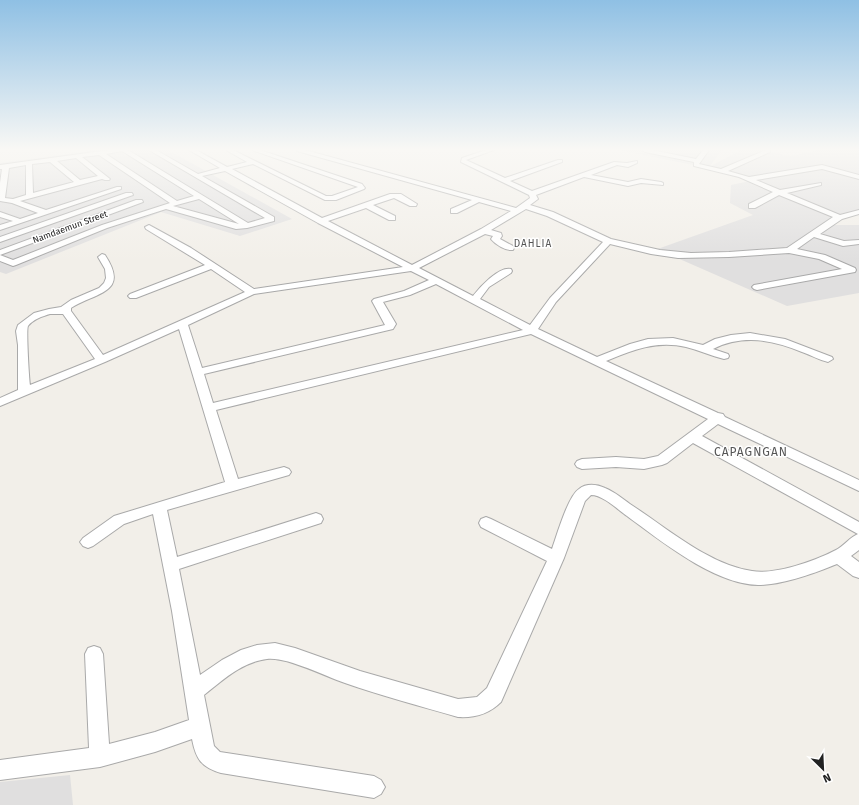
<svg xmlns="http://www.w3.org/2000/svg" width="859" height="805" viewBox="0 0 859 805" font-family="'Fira Sans',sans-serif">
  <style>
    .residential { fill: #e0dfdf }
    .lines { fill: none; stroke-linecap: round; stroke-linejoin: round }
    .minor-casing { stroke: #a9a9a9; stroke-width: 2 }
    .minor { fill: #fff; fill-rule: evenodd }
    .labels { text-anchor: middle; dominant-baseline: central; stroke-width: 3; stroke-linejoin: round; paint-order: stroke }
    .far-street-label { font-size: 9px; fill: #222; stroke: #fff }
    .far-neighbourhood-label { font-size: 10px; letter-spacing: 1px; fill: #555; stroke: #fff }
    .neighbourhood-label { font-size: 12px; letter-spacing: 1px; fill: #555; stroke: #fff }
  </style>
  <rect width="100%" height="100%" fill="#f2efe9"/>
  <!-- residential -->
  <g class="residential">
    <polygon points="97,150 168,150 292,219 240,236 161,212 6,274 0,272 0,163"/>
    <polygon points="619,150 722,150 709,167 741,150 760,150 791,156 819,150 859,150 859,213 838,218 829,225 859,225 859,293 787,306 675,257 649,252 753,215 730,203 731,185 750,181 708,168"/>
    <polygon points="70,775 73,805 0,805 0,782"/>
  </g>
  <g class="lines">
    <!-- minor casing -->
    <g class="minor-casing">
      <g id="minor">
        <path d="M109,150H128L248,223L265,218L149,150H156L198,174L220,168L189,150H196L227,167L247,162L226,150H233L326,196H332L358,187L252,150H260L362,184L365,188L364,189L336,200H325L253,164L232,169L322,218L390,194H401L417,204L416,206H410L394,198L373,205L395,216V220H389L366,208L328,221L412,265L481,229L511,211L479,202L457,213H451V209L472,200L297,151L296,150H305L516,208L530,198L529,195L461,162L462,158L486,150H494L466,160L505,178L558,160H562V162L510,181L532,191L614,162L627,163L637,161V163L628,167L617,165L591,175L628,182L641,179L661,182L663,183V185L641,183L628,186L584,177L536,195L538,199L530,205L553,212L611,239L660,250L691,253L729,252L787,248L833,217L779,195L755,208H749V204L773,192L739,177L694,166V162L645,152L642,150H652L696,159L703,150H709L699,164L721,169L766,150H770V152L728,171L749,177L822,165L859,175V179L822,169L756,180L780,190L821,183V185L787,193L840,215L859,210V214L842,219L820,234L844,241L859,240V244L843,246L814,237L797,249L825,255L855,268L856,270L855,272L757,290L754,289L752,287L754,285L842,269L819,259L789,253L729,257L678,258L651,254L610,244L556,302L538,329L597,357L630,344L648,339L673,338L703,345L715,339L731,335L750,333L785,339L832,357L833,359L828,362C819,360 811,355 802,352C773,340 743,334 713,349L728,354L729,356L728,358L724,359C711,356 699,350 686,347C657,340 632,350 606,361L718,413L723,414L725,417L859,480V491L718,424L702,436L859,522V550L851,556L859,562V578L853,576L837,564C815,573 782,585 758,585C714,584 661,541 627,516C617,509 603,495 591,495L585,501L564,558L501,702C489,714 475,718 458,717C420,706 382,696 345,683C324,676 288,657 267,659C242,662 223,680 204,695L214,746L220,752L374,776L381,780L385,787L381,794L374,798L221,773C201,767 196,759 192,739L155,752L100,767L0,780V760L89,748L85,654L88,648L94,646L100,648L103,654L109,744L155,732L189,720L172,611L153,514L124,524L93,546L88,548L83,546L80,542L83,538L114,516L225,482L179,329L105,362L0,406V398L18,390V345L16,331L18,325L34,313L49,309L61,307L71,300L99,288L104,283L106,278L105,269L98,257L102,254L105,255C130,293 97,292 71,308V311L103,355L245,292L211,269L136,298H130L128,296L130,294L205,265L146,229L145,227L149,225L191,248L254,289L403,267L318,223L225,171L202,176L274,217V221L247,228L236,229L166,209L107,228L16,265L13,266L0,261V250L136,200H142L143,202L0,255L13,260L102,225L170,203L99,155L82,157L110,179L109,180H105L102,179L20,201L46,210L117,187H121V189L0,230V225L13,221L0,217V212L20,219L38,213L12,203L0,201V183L2,169H0V165ZM122,151L194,196L177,201L106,154ZM76,158L98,176L80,180L57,161ZM50,162L74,182L33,193L32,164ZM26,165V195L13,199L5,198L9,168ZM199,199L239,224L173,206ZM526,209L547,216L603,242L550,298L530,325L480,299L489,287L511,273L512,271L511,269C499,266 480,287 473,296L419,268L485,234L493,236L491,239C496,245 506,251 513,250L514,248L513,246L500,239L502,236L501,233L491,230ZM411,271L429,280L404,291L374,299L372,301L385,325L202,368L188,325L254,294ZM436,284L523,330L213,403L204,374L393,329L396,324L383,302L410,295ZM50,314H63L95,359L30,385C29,378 26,329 28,326C32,320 43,316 50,314ZM531,334L708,419L658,456L644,459L616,457L582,459L577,461L575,464L577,467L582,469L616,467L644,469L662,465L667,463L693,443L858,534C850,537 844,546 836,550C815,561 775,575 752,571C710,565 668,529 633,506C624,500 615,492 605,488C597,484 586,483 579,489C568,496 557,535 552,549L491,519L486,517L481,519L479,523L481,527L547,561L487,688L477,697L458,699L360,671L295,648L275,643L257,645L241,650L222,660L200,675L179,569L321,523L323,519L321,515L316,513L177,557L167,510L289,475L291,472L289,469L284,467L238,479L216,410Z"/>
        <polygon points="126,193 132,193 133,195 0,242 0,237"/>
      </g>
    </g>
    <!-- minor -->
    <use href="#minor" class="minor"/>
  </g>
  <!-- sky -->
  <linearGradient id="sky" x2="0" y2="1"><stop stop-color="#8fc0e4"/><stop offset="0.57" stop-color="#f9f8f5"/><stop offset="1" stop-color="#f9f8f5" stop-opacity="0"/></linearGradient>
  <rect width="859" height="262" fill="url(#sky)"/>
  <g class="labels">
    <!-- far-street labels -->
    <g class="far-street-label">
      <text transform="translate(70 227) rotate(-20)">Namdaemun Street</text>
    </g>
    <!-- far-neighbourhood labels -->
    <g class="far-neighbourhood-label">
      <text x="533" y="244">DAHLIA</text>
    </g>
    <!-- neighbourhood labels -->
    <g class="neighbourhood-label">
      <text x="751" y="452">CAPAGNGAN</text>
    </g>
  </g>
  <!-- north arrow -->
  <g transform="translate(823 769) rotate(156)" stroke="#ffffff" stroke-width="3" paint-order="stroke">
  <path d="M0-3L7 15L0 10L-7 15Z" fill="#222222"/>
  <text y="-6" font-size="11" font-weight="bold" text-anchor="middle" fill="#222222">N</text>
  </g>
</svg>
